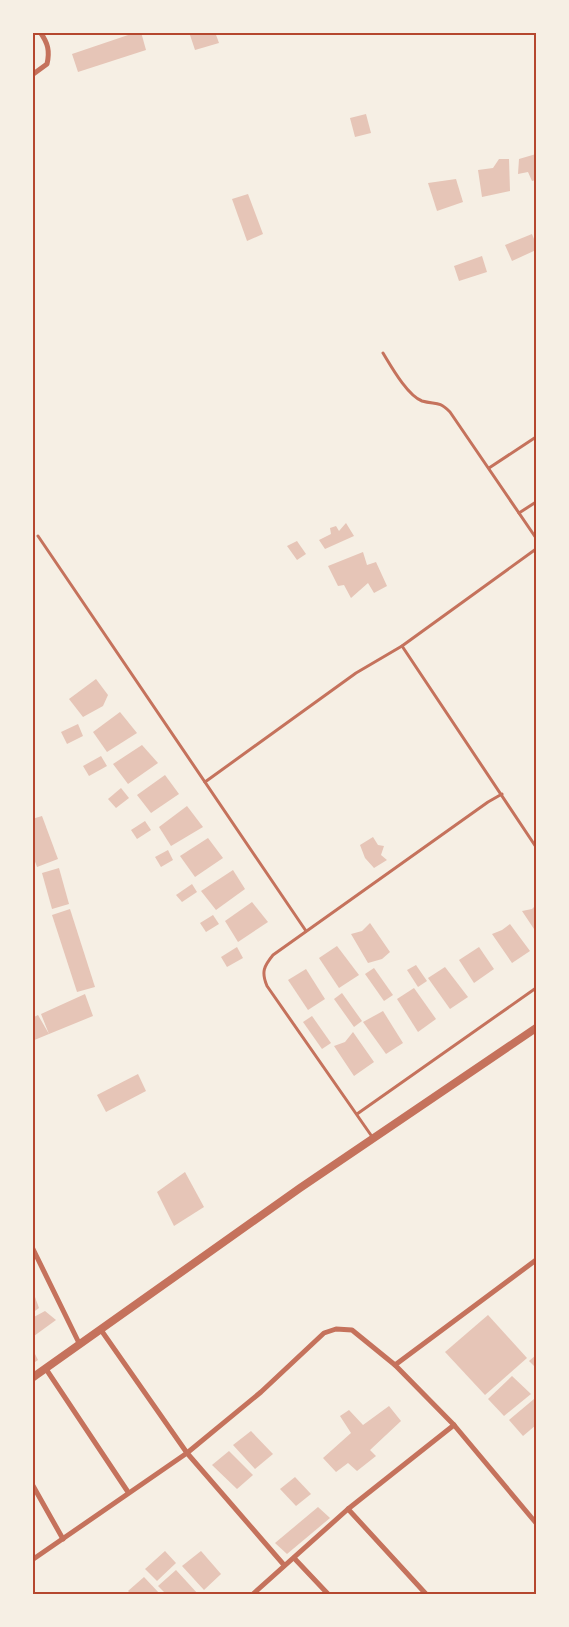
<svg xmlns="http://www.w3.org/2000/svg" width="569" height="1627" viewBox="0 0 569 1627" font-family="'Roboto Condensed',sans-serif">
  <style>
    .building { fill: #e6c5b7 }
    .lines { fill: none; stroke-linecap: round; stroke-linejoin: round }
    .service { stroke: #c5725c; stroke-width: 3 }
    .minor { stroke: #c5725c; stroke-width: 5 }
    .tertiary { stroke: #c5725c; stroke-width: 8 }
    .neatline { fill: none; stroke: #b5482f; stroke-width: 2 }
  </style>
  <rect width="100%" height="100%" fill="#f6efe4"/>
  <!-- building -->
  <g class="building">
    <polygon points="137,32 141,32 146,50 78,72 72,54"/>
    <polygon points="189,32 215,32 219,43 195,50"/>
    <polygon points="366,114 371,133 355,137 350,118"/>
    <polygon points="536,154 536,180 532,181 528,172 518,174 519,159"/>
    <polygon points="499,159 509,159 510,191 482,197 478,170 493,168"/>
    <polygon points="456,179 463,202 437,211 428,183"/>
    <polygon points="248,194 263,234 247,241 232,199"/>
    <polygon points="532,234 536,244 536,250 512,261 505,245"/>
    <polygon points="482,256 487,272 459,281 454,266"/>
    <polygon points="346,523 354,536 325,549 319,540 331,534 330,528 336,526 339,531"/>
    <polygon points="297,541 306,554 297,560 287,546"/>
    <polygon points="363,552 367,565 376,562 387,586 374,593 368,583 351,598 344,585 338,586 328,566"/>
    <polygon points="96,679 108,695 103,706 83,717 69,699"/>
    <polygon points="120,712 137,733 107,752 93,732"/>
    <polygon points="78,724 83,736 67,744 61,732"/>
    <polygon points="142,745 158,763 128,784 113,764"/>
    <polygon points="101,756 107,766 89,776 83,766"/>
    <polygon points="165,775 179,794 151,813 137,795"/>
    <polygon points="121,788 129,798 116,808 108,799"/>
    <polygon points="187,806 203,827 171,846 159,827"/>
    <polygon points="42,816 58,859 37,867 32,853 32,819"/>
    <polygon points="145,821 151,830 137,839 131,830"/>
    <polygon points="373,837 378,845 384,846 381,855 387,860 374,868 365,858 360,845"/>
    <polygon points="208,838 223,858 195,877 180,856"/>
    <polygon points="168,850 173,860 161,867 155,857"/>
    <polygon points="59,868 69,904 52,909 42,873"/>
    <polygon points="233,870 245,889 216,910 201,891"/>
    <polygon points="192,884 197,892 182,902 176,895"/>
    <polygon points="252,902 268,922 238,942 225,921"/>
    <polygon points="536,905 536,932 522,911 532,909"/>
    <polygon points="70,909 95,987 77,992 52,915"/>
    <polygon points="213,915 219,924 206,932 200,923"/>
    <polygon points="370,923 390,952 382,959 368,963 351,934 362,931"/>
    <polygon points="510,924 530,951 512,963 492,934 502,930"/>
    <polygon points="337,946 359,975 339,988 319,958"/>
    <polygon points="237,947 243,958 227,967 221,957"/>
    <polygon points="479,947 494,969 474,983 459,960"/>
    <polygon points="416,965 427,981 418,987 407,970"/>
    <polygon points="445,967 468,997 450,1009 428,978"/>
    <polygon points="374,968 393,995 384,1001 365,974"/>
    <polygon points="306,969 325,999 308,1010 288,980"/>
    <polygon points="414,988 436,1019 418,1032 397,999"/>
    <polygon points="342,993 362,1021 354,1027 334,999"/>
    <polygon points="85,994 93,1016 49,1034 32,1041 32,1018 38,1015 49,1034 41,1014"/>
    <polygon points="383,1011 403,1043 386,1054 363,1022"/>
    <polygon points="312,1016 331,1043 322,1049 303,1022"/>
    <polygon points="353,1032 374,1062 354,1076 334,1046 345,1042"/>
    <polygon points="138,1074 146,1091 106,1112 97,1095"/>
    <polygon points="185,1172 204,1207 174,1226 157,1192"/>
    <polygon points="35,1297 39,1308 32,1313 32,1299"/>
    <polygon points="45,1311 56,1320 34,1336 32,1318"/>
    <polygon points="488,1315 527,1358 485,1395 445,1352"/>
    <polygon points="32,1348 38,1360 32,1364"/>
    <polygon points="536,1355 536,1368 529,1361"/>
    <polygon points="512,1376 531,1394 504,1416 488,1399"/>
    <polygon points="534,1399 536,1402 536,1425 523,1436 509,1420"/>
    <polygon points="389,1406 401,1421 370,1450 376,1456 357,1471 348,1463 336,1472 323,1458 351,1433 340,1416 349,1410 363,1425"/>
    <polygon points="251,1431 273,1454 255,1469 233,1445"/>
    <polygon points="229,1451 253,1475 237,1489 212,1465"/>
    <polygon points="295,1477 311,1494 296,1506 280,1489"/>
    <polygon points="318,1507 330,1518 287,1554 275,1543"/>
    <polygon points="165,1551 176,1563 157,1581 145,1569"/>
    <polygon points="201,1551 221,1574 204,1590 182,1566"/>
    <polygon points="176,1570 198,1594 166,1594 158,1586"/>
    <polygon points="144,1577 160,1594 131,1594 128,1591"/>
  </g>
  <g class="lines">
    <!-- service -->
    <g class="service">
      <path d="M383,353C391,366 407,395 422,401C436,405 438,400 450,412L536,538"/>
      <polyline points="489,468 536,437"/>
      <polyline points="519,513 536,502"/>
      <polyline points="38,536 306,931"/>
      <polyline points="402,646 536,847"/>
      <polyline points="205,782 356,673 402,646 536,549"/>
      <polyline points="357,1114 536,988"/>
      <path d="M373,1138L267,986C261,972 264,966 273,955L488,802L502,794"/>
    </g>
    <!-- minor -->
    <g class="minor">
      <path d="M32,75L47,64C50,51 48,43 40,32"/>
      <polyline points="32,1247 80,1345"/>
      <polyline points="536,1260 395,1365 454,1425 536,1523"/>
      <polyline points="101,1330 187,1453 284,1565"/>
      <polyline points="46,1369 128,1492"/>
      <polyline points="32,1484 63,1539"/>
      <polyline points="348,1509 426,1594"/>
      <polyline points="294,1558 328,1594"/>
      <polyline points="32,1560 187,1453 261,1392 324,1333 336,1329 352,1330 395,1365"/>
      <polyline points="253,1594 348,1509 454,1425"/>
    </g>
    <!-- tertiary -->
    <polyline class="tertiary" points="32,1378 300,1188 536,1028"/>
  </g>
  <!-- border -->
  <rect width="569" height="1627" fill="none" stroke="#f6efe4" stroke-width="68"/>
  <rect x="34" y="34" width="501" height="1559" class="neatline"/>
</svg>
